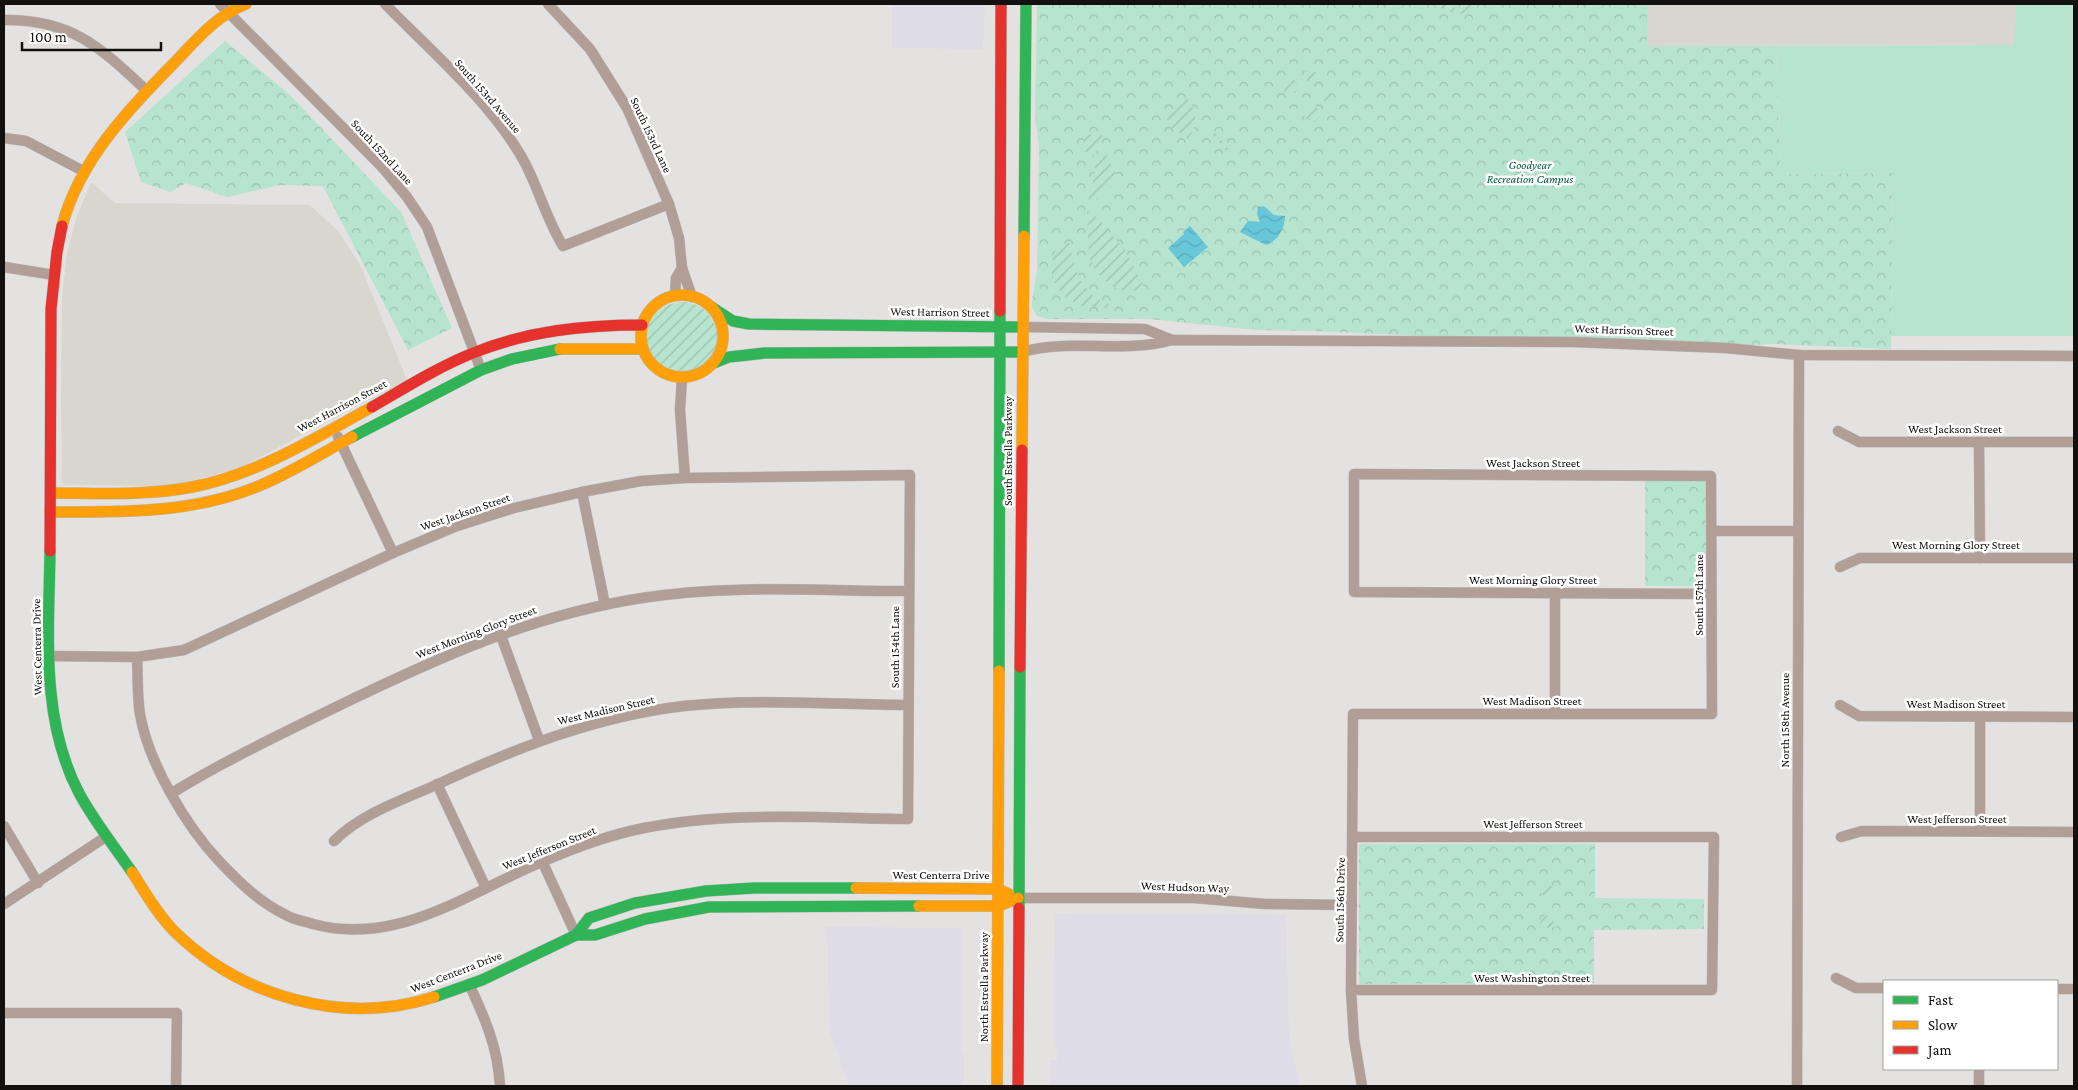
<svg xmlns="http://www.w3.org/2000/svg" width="2078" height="1090" viewBox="0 0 2078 1090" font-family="'Crimson Pro',serif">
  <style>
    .commercial { fill: #dedce7 }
    .built { fill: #d9d6cf }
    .grass { fill: #b6e4ce }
    .park { fill: url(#park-crowns) }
    .garden { fill: url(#garden-furrows) }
    .water { fill: url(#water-waves) }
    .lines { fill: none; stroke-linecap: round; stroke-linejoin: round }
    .street-casing { stroke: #bdbcbb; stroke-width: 11 }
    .fast-casing { stroke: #bdbcbb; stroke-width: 12 }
    .slow-casing { stroke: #bdbcbb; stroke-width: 12 }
    .jam-casing { stroke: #bdbcbb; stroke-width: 12 }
    .street { stroke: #b09e97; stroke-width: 10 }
    .fast { stroke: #30b455; stroke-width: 11 }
    .slow { stroke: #ff9f0a; stroke-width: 11 }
    .jam { stroke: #e5322d; stroke-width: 11 }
    .labels { text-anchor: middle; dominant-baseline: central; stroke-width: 5; stroke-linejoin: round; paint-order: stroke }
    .street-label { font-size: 12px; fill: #12110f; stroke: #fff }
    .park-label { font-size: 12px; font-style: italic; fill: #055c40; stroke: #fff }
  </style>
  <defs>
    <pattern id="park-crowns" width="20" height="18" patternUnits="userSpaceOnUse" patternTransform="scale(1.25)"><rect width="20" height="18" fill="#b6e4ce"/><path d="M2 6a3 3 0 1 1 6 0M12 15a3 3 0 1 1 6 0" fill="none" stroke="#9bc3b0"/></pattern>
    <pattern id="garden-furrows" width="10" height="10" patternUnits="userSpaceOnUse" patternTransform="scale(1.25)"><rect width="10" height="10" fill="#b6e4ce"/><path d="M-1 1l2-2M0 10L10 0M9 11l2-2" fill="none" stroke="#9bc3b0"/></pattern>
    <pattern id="water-waves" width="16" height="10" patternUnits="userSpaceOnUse" patternTransform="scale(1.25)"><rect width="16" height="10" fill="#68c7d8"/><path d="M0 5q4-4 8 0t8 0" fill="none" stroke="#59aab8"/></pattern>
  </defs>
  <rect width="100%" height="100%" fill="#e4e2e0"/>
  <!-- commercial -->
  <g class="commercial">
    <polygon points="892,4 985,4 983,49 892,48"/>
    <polygon points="1055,914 1286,915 1289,1041 1300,1086 1050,1086 1050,1060 1057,1060 1057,1054 1053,1033"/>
    <polygon points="824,927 963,928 962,1050 964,1054 964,1078 961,1086 849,1086 829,1029 828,948"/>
  </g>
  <!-- built -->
  <g class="built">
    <polygon points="1647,4 2016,4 2015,45 1647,46"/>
    <polygon points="91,182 115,203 310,205 339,232 361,267 407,380 241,467 214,475 170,486 64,485 62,482 61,409 62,297 67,253 76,219"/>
  </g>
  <!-- grass -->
  <polygon class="grass" points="2016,4 2074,4 2074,336 1891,336 1893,173 1780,174 1776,46 2014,45"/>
  <!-- park -->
  <g class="park">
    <polygon points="1037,4 1647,4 1647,46 1776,46 1780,174 1893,173 1891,349 1775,344 1700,347 1551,342 1314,331 1256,330 1149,319 1047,319 1037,316 1031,306 1037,270 1039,146 1035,118"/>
    <polygon points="225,41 289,94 401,212 452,328 408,350 323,186 280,185 227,197 186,183 170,192 141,182 125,132"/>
    <rect x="1645" y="480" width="61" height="106"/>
    <polygon points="1359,844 1595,844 1595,898 1704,899 1704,929 1594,930 1594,983 1359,984"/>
  </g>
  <!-- garden -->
  <g class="garden">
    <polygon points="1436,4 1455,5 1455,13 1444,10"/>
    <polygon points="1479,4 1468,12 1460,14 1460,5"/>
    <polygon points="1303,71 1316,72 1322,75 1312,77 1308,83"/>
    <polygon points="1291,77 1299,86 1295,93 1283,93"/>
    <polygon points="1329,85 1331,94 1330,105 1319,97 1326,94"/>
    <path d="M1187,97C1197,111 1199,125 1188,139L1172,127L1164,115L1178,108Z"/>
    <polygon points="1315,105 1321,115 1314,123 1311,119 1304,119 1307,107"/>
    <polygon points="1213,130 1230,151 1228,153 1210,132"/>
    <polygon points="1102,134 1102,143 1093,157 1088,158 1083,145 1084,135"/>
    <path d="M1101,153L1106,155L1119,179L1089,205C1087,198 1091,196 1092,189C1095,175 1093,165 1101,153Z"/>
    <polygon points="1087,211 1093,213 1125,250 1145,289 1128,292 1113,287 1096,272 1089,256"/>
    <path d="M1069,243C1076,273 1083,302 1120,306L1113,309L1084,305V307C1056,295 1043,276 1058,246Z"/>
    <circle cx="682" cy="338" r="36"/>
    <polygon points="1547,886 1559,887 1545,899 1539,888"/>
    <polygon points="1545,914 1558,926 1548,928 1539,925"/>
  </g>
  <!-- water -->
  <g class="water">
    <path d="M1264,206L1274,215L1285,216C1285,228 1278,241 1266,245L1240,232L1248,221L1260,222L1257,214L1258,207Z"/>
    <polygon points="1190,226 1208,247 1184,267 1168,248 1184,234 1183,232"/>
  </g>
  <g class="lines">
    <!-- street casing -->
    <g class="street-casing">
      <g id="street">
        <polyline points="220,4 383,168 407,197 427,227 481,370"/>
        <path d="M385,4C431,51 494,105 525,163C539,190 547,220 563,246L669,204"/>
        <polyline points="548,4 590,49 627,108 669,204 679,238 682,268 692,297"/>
        <path d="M4,20C71,19 100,47 146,90"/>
        <polyline points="4,138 26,141 85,172"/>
        <polyline points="4,267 54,275"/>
        <polyline points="675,296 676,278 682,268"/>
        <polyline points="1022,327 1145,329 1172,340"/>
        <path d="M1022,352C1071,338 1124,354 1172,340L1573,342L1726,348L1799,355L2074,356"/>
        <polyline points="682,378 680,410 685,478"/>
        <polyline points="1838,431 1859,442 2074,442"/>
        <polyline points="338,437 393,553"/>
        <polyline points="1979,442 1980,558"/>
        <polyline points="582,492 605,605"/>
        <polyline points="1712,531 1798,531"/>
        <polyline points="1840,567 1860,558 2074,558"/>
        <polyline points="500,633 539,740"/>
        <path d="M49,656L137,657L184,650L393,553L457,526L514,508L582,492L641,481L685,478L910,475L908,819C821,818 730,811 644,828C609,835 576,847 544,861C469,892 398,947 313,924C304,921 294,920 286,915C259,902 239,882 219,861C186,826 148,762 140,714C137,696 138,676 137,657"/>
        <polyline points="1840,705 1859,716 2074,717"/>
        <polyline points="1555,714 1555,593"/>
        <polyline points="1980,717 1980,831"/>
        <polyline points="437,784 486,888"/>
        <path d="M172,793C224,761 279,735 334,708C435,659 531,615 642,598C729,584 820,591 908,591"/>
        <polyline points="4,826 38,883"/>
        <polyline points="1841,837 1862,831 2074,832"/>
        <path d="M334,841C361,814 402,800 436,785C516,748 597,716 684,706C758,698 834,705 908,705"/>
        <polyline points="542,861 576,935"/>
        <polyline points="1018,898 1194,898 1265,904 1352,905"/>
        <polyline points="4,904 107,836"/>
        <polyline points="1836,978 1856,988 1884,988"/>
        <path d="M469,984C485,1018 498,1048 500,1086"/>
        <polyline points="2057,989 2074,989"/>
        <polyline points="1351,990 1712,990 1714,837 1353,837"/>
        <polyline points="4,1013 177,1013 176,1086"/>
        <polyline points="1362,1086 1354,1039 1351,990 1353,714 1712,714 1711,476 1354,474 1354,592 1711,594"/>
        <polyline points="1797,1086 1799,355"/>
        <polyline points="1979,1086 1979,1069"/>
      </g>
    </g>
    <!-- fast casing -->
    <g class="fast-casing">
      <g id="fast">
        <polyline points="1024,236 1026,4"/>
        <polyline points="710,306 733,321 749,324 1022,327"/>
        <polyline points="714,363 729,357 765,353 1022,352"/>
        <polyline points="352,437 481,370 512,359 560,349"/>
        <path d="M50,551C49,632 40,719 79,793C94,821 114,846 132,872"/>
        <polyline points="999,671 1000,311"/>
        <polyline points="1019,908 1020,667"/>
        <polyline points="576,935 589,918 635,903 706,891 754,888 856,888"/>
        <polyline points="434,997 482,980 576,935 595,935 645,919 709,907 919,906"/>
      </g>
    </g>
    <!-- slow casing -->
    <g class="slow-casing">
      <g id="slow">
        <path d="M62,226C80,159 129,109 176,61C198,38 216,16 246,4"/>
        <circle cx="682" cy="336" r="41"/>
        <polyline points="560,349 642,349"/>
        <polyline points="1022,450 1024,236"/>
        <path d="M51,493C98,493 146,496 192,487C256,475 315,438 372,407"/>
        <path d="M50,512C121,512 194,514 261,485C292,472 322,453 352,437"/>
        <path d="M132,872C145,892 157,914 174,931C241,997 343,1026 434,997"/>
        <polyline points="856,888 998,889 1009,894"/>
        <polyline points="919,906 999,906 1018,898"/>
        <polyline points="997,1086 999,671"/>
      </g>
    </g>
    <!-- jam casing -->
    <g class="jam-casing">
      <g id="jam">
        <polyline points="1000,311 1001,4"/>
        <path d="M372,407C405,388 438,367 473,353C527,331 584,325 642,325"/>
        <polyline points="50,551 51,309 57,252 62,226"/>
        <polyline points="1020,667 1022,450"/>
        <polyline points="1018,1086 1019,908"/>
      </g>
    </g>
    <!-- street -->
    <use href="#street" class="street"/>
    <!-- fast -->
    <use href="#fast" class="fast"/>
    <!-- slow -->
    <use href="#slow" class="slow"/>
    <!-- jam -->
    <use href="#jam" class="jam"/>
  </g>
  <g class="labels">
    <!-- street labels -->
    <g class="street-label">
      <text transform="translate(488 96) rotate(49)">South 153rd Avenue</text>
      <text transform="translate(651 135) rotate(65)">South 153rd Lane</text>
      <text transform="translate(382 152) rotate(47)">South 152nd Lane</text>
      <text transform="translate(940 312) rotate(1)">West Harrison Street</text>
      <text transform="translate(1624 330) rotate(2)">West Harrison Street</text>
      <text transform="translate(342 406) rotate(-28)">West Harrison Street</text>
      <text x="1955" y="429">West Jackson Street</text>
      <text transform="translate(1008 451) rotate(-90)">South Estrella Parkway</text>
      <text x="1533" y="463">West Jackson Street</text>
      <text transform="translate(465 512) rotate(-19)">West Jackson Street</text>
      <text x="1956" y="545">West Morning Glory Street</text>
      <text x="1533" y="580">West Morning Glory Street</text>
      <text transform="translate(1699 595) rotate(-90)">South 157th Lane</text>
      <text transform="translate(476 632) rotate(-21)">West Morning Glory Street</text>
      <text transform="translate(37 647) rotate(-91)">West Centerra Drive</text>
      <text transform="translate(895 647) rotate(-90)">South 154th Lane</text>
      <text x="1532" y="701">West Madison Street</text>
      <text x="1956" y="704">West Madison Street</text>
      <text transform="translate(606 710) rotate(-13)">West Madison Street</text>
      <text transform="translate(1785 720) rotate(-90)">North 158th Avenue</text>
      <text x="1957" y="819">West Jefferson Street</text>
      <text x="1533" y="824">West Jefferson Street</text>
      <text transform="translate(549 848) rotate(-22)">West Jefferson Street</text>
      <text x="941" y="875">West Centerra Drive</text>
      <text transform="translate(1185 887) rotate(2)">West Hudson Way</text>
      <text transform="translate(1340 900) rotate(-89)">South 156th Drive</text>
      <text transform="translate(456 972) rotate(-21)">West Centerra Drive</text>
      <text x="1532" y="978">West Washington Street</text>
      <text transform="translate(984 987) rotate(-90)">North Estrella Parkway</text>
    </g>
    <!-- park labels -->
    <g class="park-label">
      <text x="1530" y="165">Goodyear<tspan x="1530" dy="14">Recreation Campus</tspan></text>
    </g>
  </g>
  <!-- border -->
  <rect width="2078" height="1090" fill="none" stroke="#12110f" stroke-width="10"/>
  <!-- legend -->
  <rect x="1883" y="980" width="175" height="90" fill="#ffffff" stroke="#a0a09f"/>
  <rect x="1893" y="996" width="25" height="8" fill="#30b455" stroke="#a0a09f"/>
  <text x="1928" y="1005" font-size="15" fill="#12110f">Fast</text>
  <rect x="1893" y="1021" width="25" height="8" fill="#ff9f0a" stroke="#a0a09f"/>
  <text x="1928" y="1030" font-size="15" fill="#12110f">Slow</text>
  <rect x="1893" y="1046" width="25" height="8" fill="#e5322d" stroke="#a0a09f"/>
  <text x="1928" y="1055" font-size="15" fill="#12110f">Jam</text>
  <!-- scale -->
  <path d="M22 42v8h139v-8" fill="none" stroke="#12110f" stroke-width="2.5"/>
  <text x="30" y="42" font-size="15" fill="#12110f" stroke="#ffffff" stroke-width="4" paint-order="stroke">100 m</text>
</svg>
